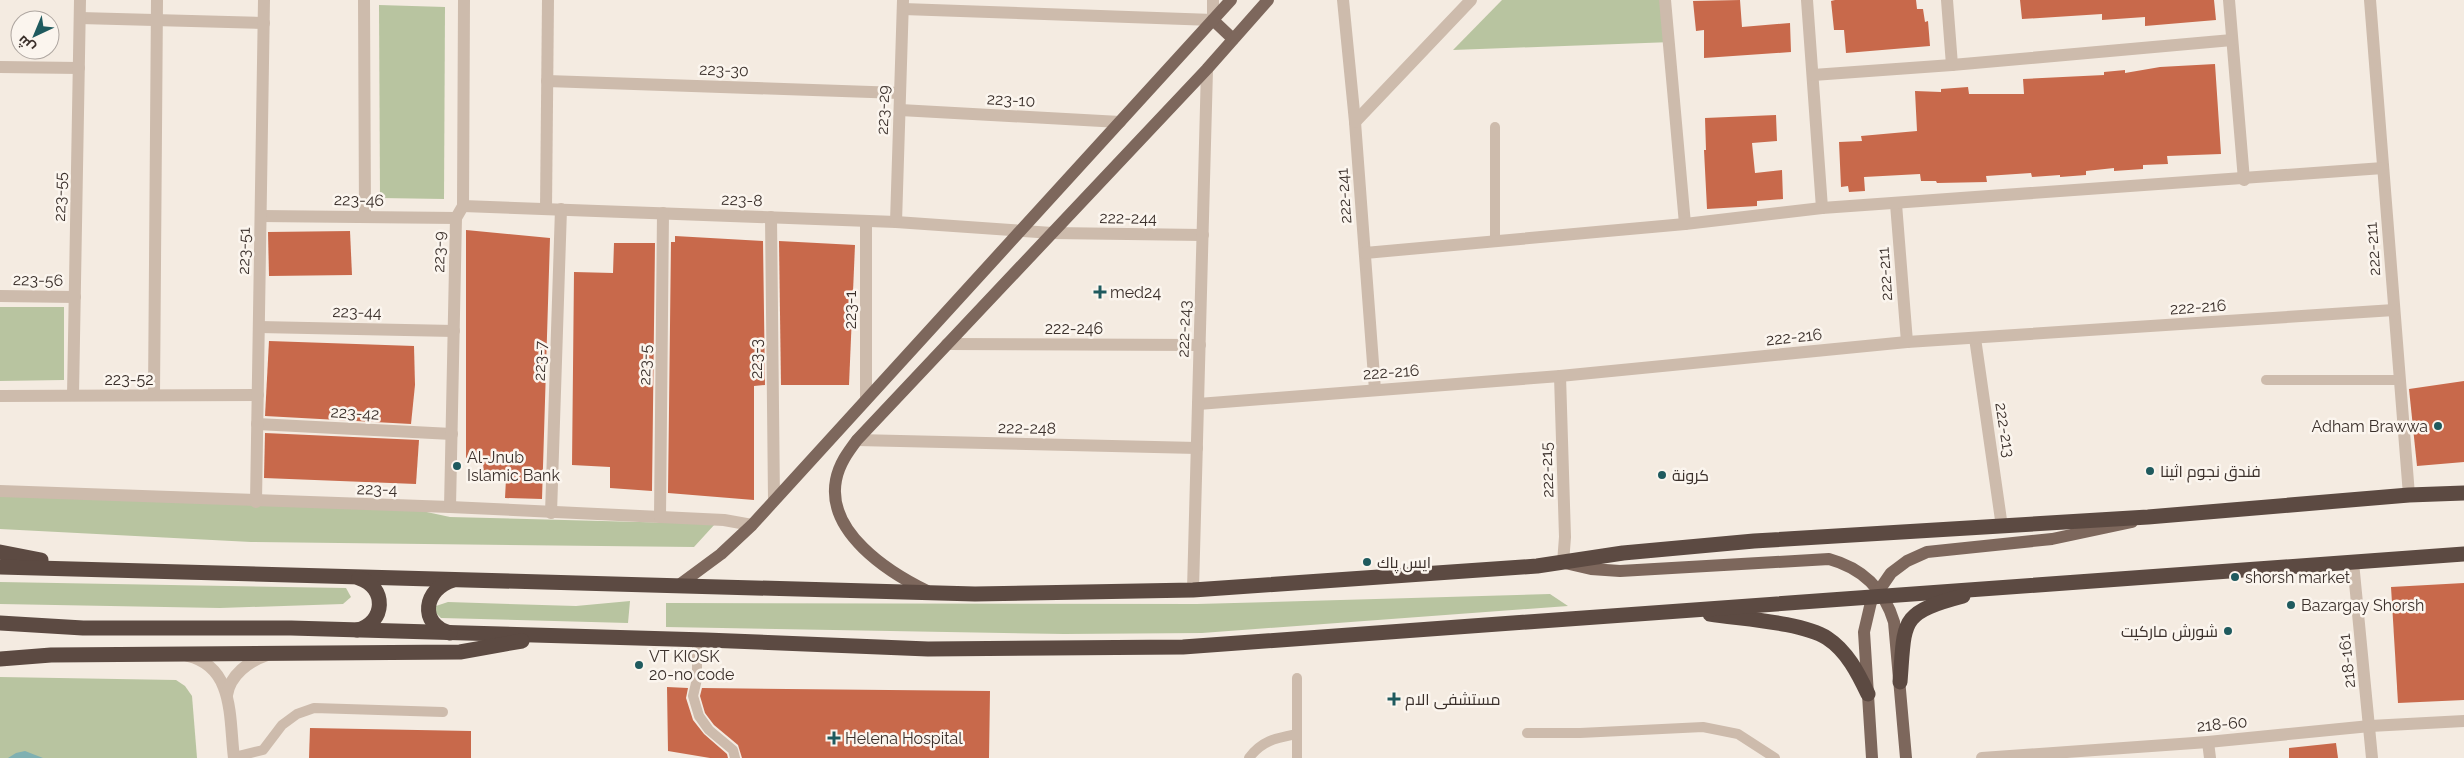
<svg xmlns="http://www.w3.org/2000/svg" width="2464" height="758" viewBox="0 0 2464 758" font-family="Raleway,Cairo,sans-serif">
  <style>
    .green { fill: #b8c4a0 }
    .water { fill: #7fb0b2 }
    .building { fill: #c8694b }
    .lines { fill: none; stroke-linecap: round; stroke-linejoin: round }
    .lane { stroke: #cdbbac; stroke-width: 10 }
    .street { stroke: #cdbbac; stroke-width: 12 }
    .primary { stroke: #7d675c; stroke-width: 12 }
    .highway { stroke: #5c4a42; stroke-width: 15 }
    .poi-dot { fill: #1f5a5e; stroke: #fbf5ee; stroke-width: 2 }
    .labels { text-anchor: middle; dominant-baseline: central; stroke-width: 5; stroke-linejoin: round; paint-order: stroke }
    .street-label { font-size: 16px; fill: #3b302b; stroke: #fbf5ee }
    .poi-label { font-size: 16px; fill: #3b302b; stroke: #fbf5ee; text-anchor: start }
  </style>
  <rect width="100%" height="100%" fill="#f4ebe1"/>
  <!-- green -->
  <g class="green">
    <polygon points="1502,0 1668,0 1672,42 1453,50"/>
    <polygon points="379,5 445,7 444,199 380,198"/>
    <polygon points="0,307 64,307 64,380 0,381"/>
    <polygon points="0,495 422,511 450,517 715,524 694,547 251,542 0,529"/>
    <polygon points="0,582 346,588 351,597 343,604 220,608 0,604"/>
    <polygon points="1550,594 1568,606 1202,633 1064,634 666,627 666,603 1197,604"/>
    <polygon points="630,601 628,623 441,618 435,612 436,606 448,602 576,606"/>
    <polygon points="0,677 176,680 185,686 192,696 197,758 0,758"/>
  </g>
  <!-- water -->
  <polygon class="water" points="25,751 43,758 8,758 16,753"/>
  <!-- building -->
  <g class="building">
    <polygon points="1740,0 1742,27 1790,23 1791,52 1704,58 1704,30 1696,31 1693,1"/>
    <polygon points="1835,0 1916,0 1917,9 1923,9 1925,22 1928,21 1930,46 1846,53 1844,30 1834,30 1831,1"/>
    <polygon points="2020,0 2214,0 2216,20 2145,26 2145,17 2102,20 2102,14 2022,19"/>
    <polygon points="2215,64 2221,154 2167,156 2168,164 2143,165 2143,169 2114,171 2114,168 2086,171 2086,175 2060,177 2060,175 2032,177 2031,173 1986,176 1987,182 1937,183 1936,181 1921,181 1920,174 1864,177 1865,191 1849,192 1848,186 1841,187 1839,142 1862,141 1861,136 1917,131 1915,91 1941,92 1941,89 1968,87 1969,94 2024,94 2023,79 2104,75 2104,72 2125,70 2125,73 2160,67"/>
    <polygon points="1776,115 1777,141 1752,143 1755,173 1782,170 1783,199 1757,201 1757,206 1707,209 1704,150 1706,150 1705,118"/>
    <polygon points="466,230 550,238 542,499 505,498 506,479 484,478 483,460 466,458"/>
    <polygon points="350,231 352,275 269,276 268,232"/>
    <polygon points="675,236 763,241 765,385 754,386 754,500 668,493 671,242 675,242"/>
    <polygon points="779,241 855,245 849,385 781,385"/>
    <polygon points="614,243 655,243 652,491 610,488 610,467 572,465 574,272 613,273"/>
    <polygon points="269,341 414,346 415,385 411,424 265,416"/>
    <polygon points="2464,381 2464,462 2417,466 2409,389"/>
    <polygon points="265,433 419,440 416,484 264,478"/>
    <polygon points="2464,583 2464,700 2398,703 2391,587"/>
    <polygon points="667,687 688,688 686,698 693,720 704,734 727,754 728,758 710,758 668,751"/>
    <polygon points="702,688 990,691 989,758 742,758 738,745 714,725 705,713 700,696"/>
    <polygon points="310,728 471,731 471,758 309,758"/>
    <polygon points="2336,743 2338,758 2289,758 2289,748"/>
  </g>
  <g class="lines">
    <!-- lane -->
    <g class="lane">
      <polyline points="1495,241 1495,127"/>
      <polyline points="2266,380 2400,380"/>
      <polyline points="697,640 697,679 693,696 699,716 709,730 733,750 735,758"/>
      <polyline points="1297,678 1297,758"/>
      <polyline points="1527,733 1580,733 1703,727 1738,734 1775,758"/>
      <polyline points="234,757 263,750 282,725 297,714 314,708 443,712"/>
      <path d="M1249,758C1262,740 1277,738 1297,734"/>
    </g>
    <!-- street -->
    <g class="street">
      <polyline points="364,0 365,216"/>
      <polyline points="1343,0 1355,122 1375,390"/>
      <polyline points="1665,0 1685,224"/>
      <polyline points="1807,0 1822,208"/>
      <polyline points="1947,0 1952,65"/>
      <polyline points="2229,0 2244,180"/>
      <polyline points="2370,0 2409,495"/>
      <polyline points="903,9 1213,20 1213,0"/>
      <polyline points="80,18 264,23"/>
      <polyline points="0,67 79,68"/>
      <polyline points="1813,75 1952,65 2232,40"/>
      <polyline points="547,81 900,93"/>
      <polyline points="900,110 1120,122"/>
      <polyline points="1355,122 1471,0"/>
      <polyline points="1896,204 1907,342"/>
      <polyline points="463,206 896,222 1052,233 1203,235"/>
      <polyline points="546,209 548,0"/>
      <polyline points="261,216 456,218"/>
      <polyline points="771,217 774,500"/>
      <polyline points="866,221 866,399"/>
      <polyline points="896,222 903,0"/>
      <polyline points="1365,253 1685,224 1822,208 2383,168"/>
      <polyline points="0,296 75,297"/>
      <polyline points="259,327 454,331"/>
      <polyline points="1975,338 2002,527"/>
      <polyline points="947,344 1200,345"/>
      <polyline points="1560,376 1565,537 1563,563"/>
      <polyline points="73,395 80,0"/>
      <polyline points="154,395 157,0"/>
      <polyline points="0,396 258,395"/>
      <polyline points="1198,404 1560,376 1907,342 2394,310"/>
      <polyline points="257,424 452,434"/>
      <polyline points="857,440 1197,448"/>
      <polyline points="0,491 450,507 724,520 752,525"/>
      <polyline points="256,502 264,0"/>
      <polyline points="450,507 456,218 463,206 464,0"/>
      <polyline points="551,513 561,209"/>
      <polyline points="660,517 663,213"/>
      <polyline points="2353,562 2372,758"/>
      <polyline points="1193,590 1207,69"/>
      <path d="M188,656C235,667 229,719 234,758"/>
      <path d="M227,695C230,675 249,661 267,655"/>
      <polyline points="2208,742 2210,758"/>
      <polyline points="1982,758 2208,742 2370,726 2464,721"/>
    </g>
    <!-- primary -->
    <g class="primary">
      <polyline points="1213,20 1233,39"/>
      <path d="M1565,563L1591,569L1620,571L1829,559C1862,568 1884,589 1894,622L1906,758"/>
      <polyline points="679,585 721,554 752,525 1231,0"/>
      <path d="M927,591C888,572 826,532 836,480C839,464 848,452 857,440L1207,69L1268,0"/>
      <polyline points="1872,758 1864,632 1871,602 1891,573 1907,561 1927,552 2052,539 2132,522"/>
    </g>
    <!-- highway -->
    <g class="highway">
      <polyline points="0,552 41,560"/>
      <polyline points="0,567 975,594 1193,590 1537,566 1623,553 1754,541 2148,517 2409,495 2464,493"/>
      <path d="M1710,614C1741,619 1802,622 1827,638C1847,651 1858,673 1868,694"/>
      <polyline points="0,623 83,628 291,628 706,640 928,649 1183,647 2464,554"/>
      <path d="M357,630C386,623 387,587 359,578"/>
      <path d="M450,633C418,624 424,589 453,580"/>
      <polyline points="0,659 51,655 460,652 522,641"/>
      <path d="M1900,682C1905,620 1899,613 1963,596"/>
    </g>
  </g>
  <!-- markers -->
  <g class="poi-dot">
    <path d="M1097.5 284.5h5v5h5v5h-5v5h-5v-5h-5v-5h5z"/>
    <circle cx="2438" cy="426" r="5"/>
    <circle cx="457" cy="466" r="5"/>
    <circle cx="2150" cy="471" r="5"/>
    <circle cx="1662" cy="475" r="5"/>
    <circle cx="1367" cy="562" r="5"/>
    <circle cx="2235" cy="577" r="5"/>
    <circle cx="2291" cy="605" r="5"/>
    <circle cx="2228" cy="631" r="5"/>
    <circle cx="639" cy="665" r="5"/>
    <path d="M1391.5 691.5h5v5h5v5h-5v5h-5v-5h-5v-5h5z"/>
    <path d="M831.5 730.5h5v5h5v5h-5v5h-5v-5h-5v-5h5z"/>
  </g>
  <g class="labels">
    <!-- street labels -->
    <g class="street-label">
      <text transform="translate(724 70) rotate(2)">223-30</text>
      <text transform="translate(1011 100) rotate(3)">223-10</text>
      <text transform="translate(883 110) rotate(-88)">223-29</text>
      <text transform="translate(1344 196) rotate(-94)">222-241</text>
      <text transform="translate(60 197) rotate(-89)">223-55</text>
      <text transform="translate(359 200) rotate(1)">223-46</text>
      <text transform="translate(742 200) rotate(2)">223-8</text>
      <text transform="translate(1128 218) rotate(1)">222-244</text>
      <text transform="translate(2373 249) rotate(-94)">222-211</text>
      <text transform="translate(244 251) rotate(-89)">223-51</text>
      <text transform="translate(439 252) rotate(-89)">223-9</text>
      <text transform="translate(1885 274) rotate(-94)">222-211</text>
      <text transform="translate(38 280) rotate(1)">223-56</text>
      <text transform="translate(2198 307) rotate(-4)">222-216</text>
      <text transform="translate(850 310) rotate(-90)">223-1</text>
      <text transform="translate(357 312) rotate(1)">223-44</text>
      <text x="1074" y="328">222-246</text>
      <text transform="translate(1184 329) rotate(-88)">222-243</text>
      <text transform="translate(1794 337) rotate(-6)">222-216</text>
      <text transform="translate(756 359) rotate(-90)">223-3</text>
      <text transform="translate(540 361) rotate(-88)">223-7</text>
      <text transform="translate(645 365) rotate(-89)">223-5</text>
      <text transform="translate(1391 372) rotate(-4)">222-216</text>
      <text x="129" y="379">223-52</text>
      <text transform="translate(355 413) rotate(3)">223-42</text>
      <text transform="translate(1027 428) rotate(1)">222-248</text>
      <text transform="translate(2005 430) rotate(81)">222-213</text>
      <text transform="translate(1547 470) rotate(-92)">222-215</text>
      <text transform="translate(377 489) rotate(1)">223-4</text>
      <text transform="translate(2347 661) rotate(-96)">218-161</text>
      <text transform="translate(2222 724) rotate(-5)">218-60</text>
    </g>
    <!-- poi labels -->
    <g class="poi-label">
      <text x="1110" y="292">med24</text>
      <text x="2428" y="426" text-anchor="end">Adham Brawwa</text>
      <text x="467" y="457">Al-Jnub<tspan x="467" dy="18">Islamic Bank</tspan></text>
      <text x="2160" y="471">فندق نجوم اثينا</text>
      <text x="1672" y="475">كرونة</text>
      <text x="1377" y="562">ايس پاك</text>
      <text x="2245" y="577">shorsh market</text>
      <text x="2301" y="605">Bazargay Shorsh</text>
      <text x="2218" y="631" text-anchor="end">شورش ماركيت</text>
      <text x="649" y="656">VT KIOSK<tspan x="649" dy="18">20-no code</tspan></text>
      <text x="1405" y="699">مستشفى الام</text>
      <text x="845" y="738">Helena Hospital</text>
    </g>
  </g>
  <!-- north arrow -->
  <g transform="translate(35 35) rotate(224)"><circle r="24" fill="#fbf5ee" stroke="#aea6a0"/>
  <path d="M0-4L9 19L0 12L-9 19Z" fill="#1f5a5e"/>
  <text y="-8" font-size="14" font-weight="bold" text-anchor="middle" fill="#3b302b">ش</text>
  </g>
</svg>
